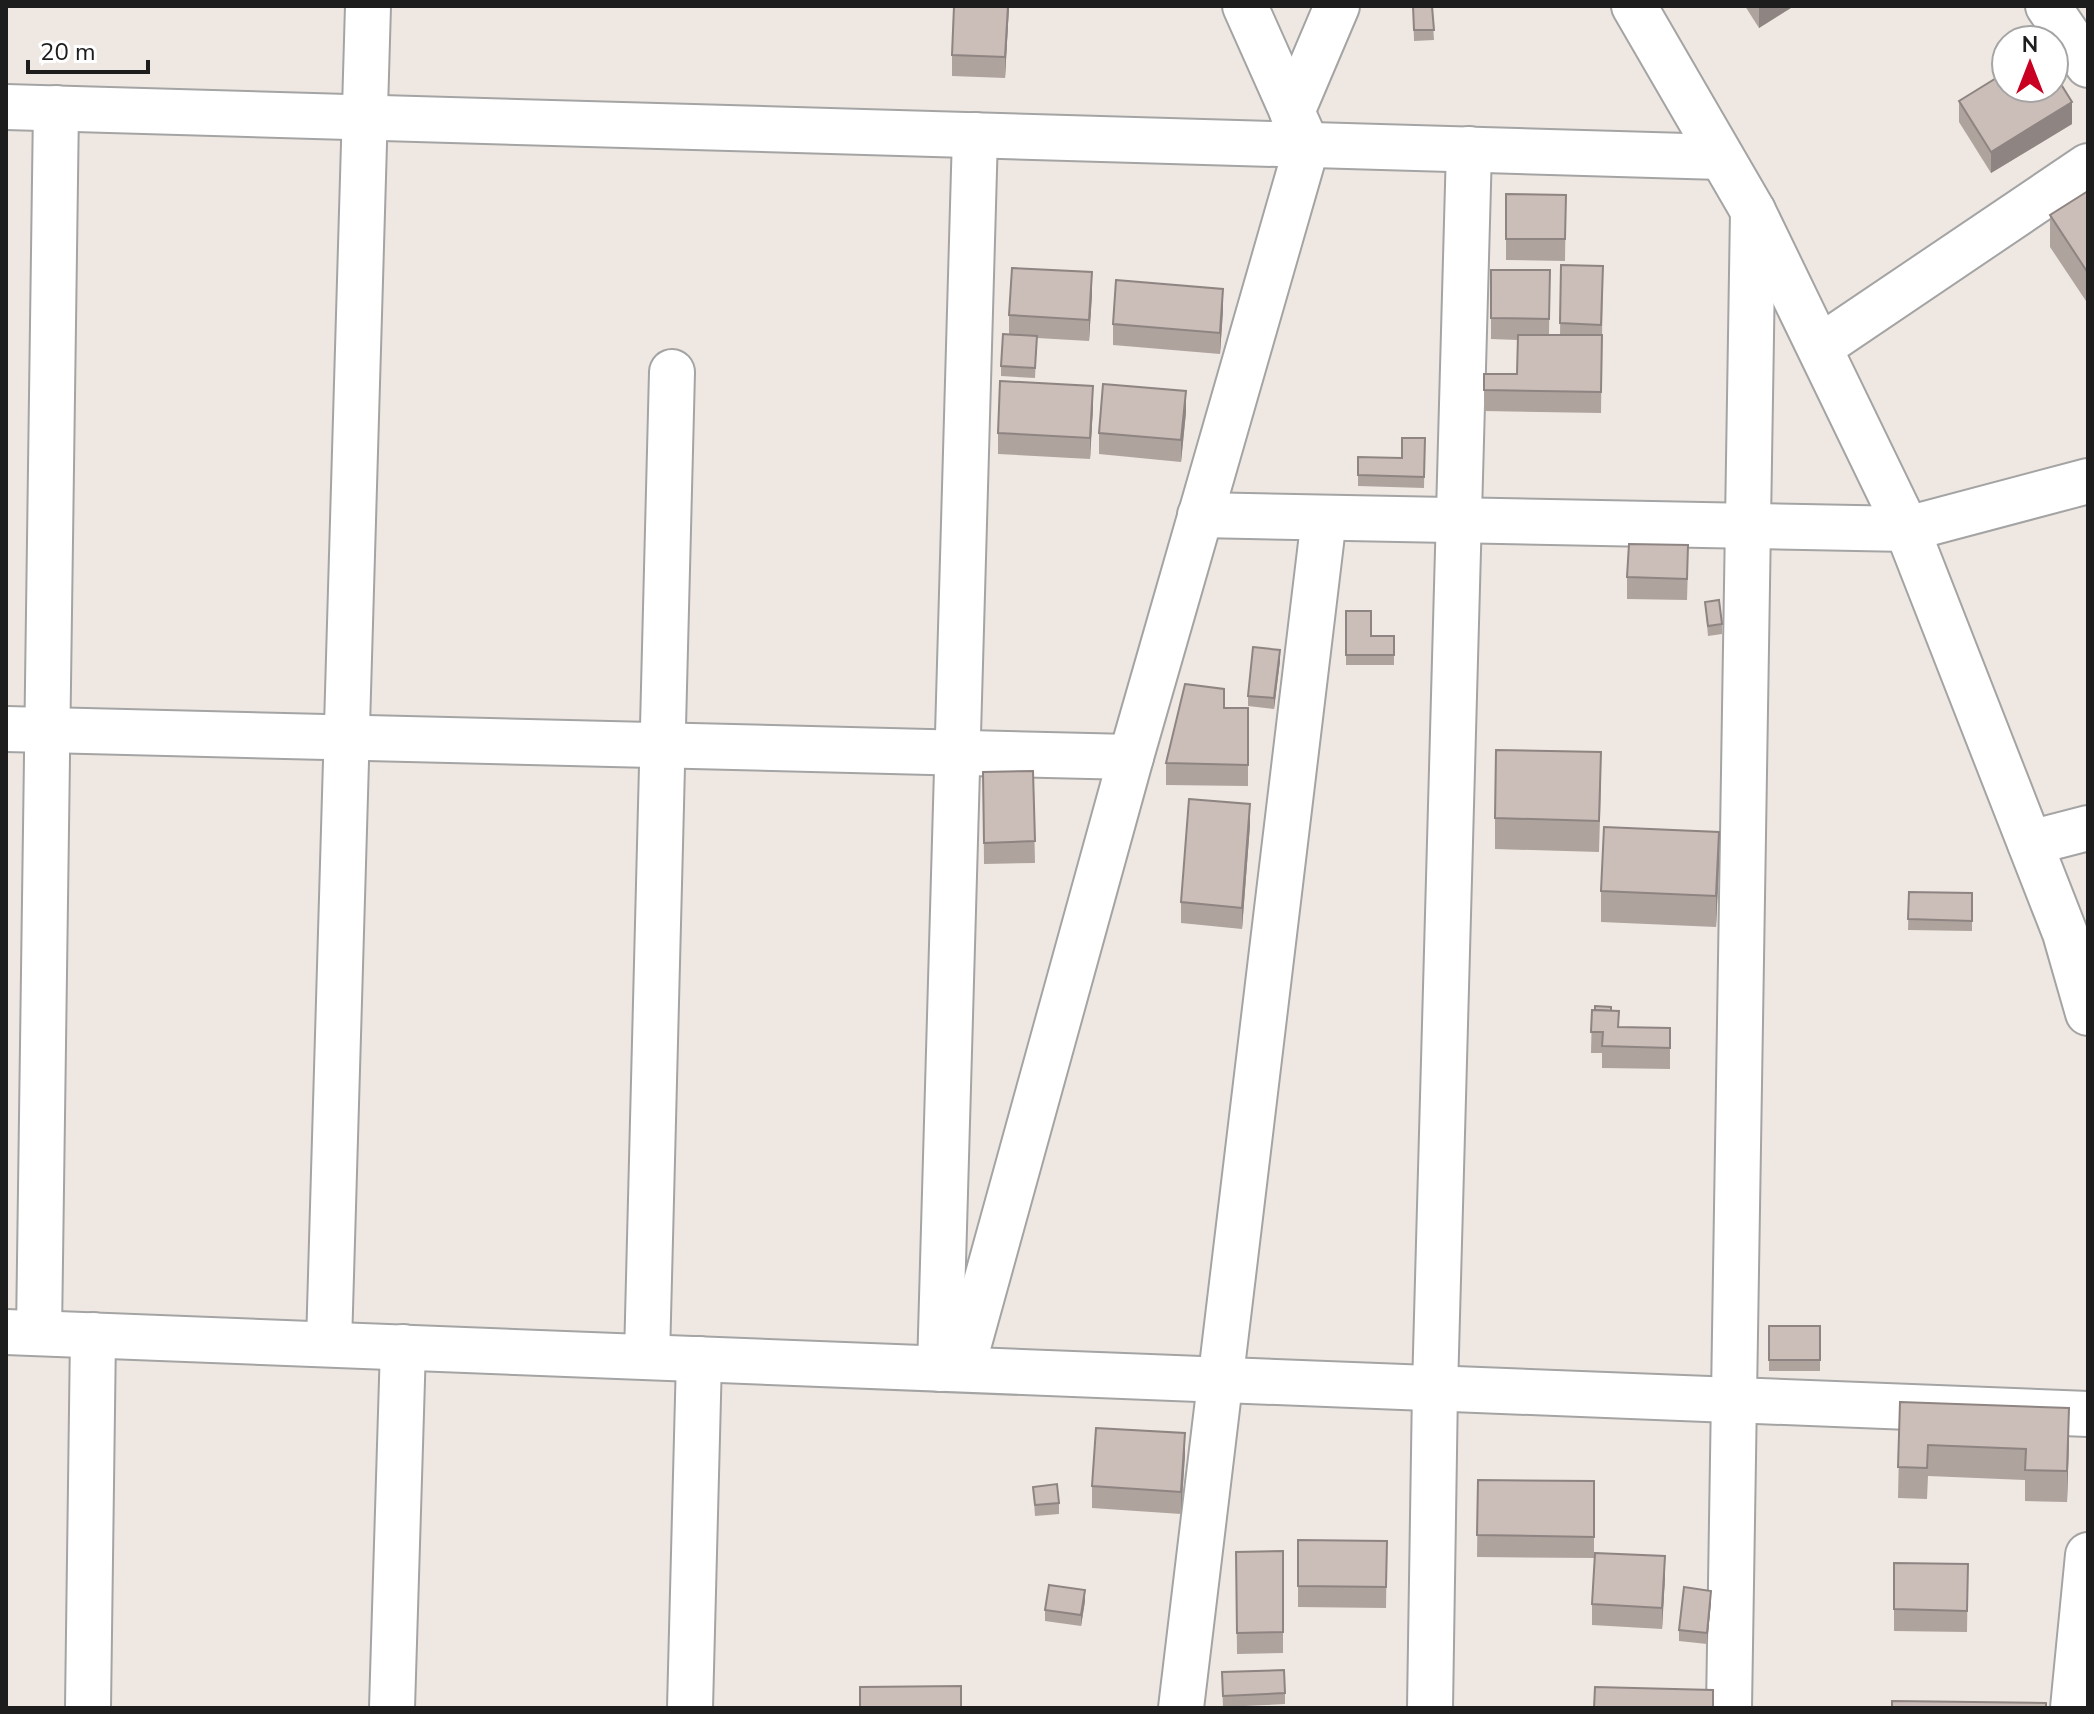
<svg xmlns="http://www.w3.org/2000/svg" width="2094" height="1714" viewBox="0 0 2094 1714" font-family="'Nunito Sans',sans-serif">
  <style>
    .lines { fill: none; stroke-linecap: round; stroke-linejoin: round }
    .minor-casing { stroke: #a4a4a4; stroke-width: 48 }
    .minor { stroke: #fff; stroke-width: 44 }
    .wall { fill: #afa39e }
    .shaded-wall { fill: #8e8481 }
    .building { fill: #cbbdb8; stroke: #8e8481; stroke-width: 2 }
  </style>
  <rect width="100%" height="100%" fill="#efe8e2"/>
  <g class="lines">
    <!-- minor casing -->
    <g class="minor-casing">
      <g id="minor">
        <polyline points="1634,6 1753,211 1907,529 2065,933 2088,1013"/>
        <polyline points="2048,6 2088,65"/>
        <polyline points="6,107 1721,157"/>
        <polyline points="1292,112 1337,6"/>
        <polyline points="1820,347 2088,166"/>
        <polyline points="1200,515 1907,529 2088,481"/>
        <polyline points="6,729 1131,757"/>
        <polyline points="2030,843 2088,828"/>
        <polyline points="6,1332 2088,1414"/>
        <polyline points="39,1333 56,108"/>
        <polyline points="329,1344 368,6"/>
        <polyline points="647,1357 672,372"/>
        <polyline points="940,1369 975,135"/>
        <polyline points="962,1369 1131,757 1307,145 1245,6"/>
        <polyline points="88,1708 93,1335"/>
        <polyline points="392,1708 403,1347"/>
        <polyline points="690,1708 699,1359"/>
        <polyline points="1181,1708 1324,518"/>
        <polyline points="1430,1708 1435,1389 1469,149"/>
        <polyline points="1729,1708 1753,211"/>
        <polyline points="2073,1708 2088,1555"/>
      </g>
    </g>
    <!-- minor -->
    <use href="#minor" class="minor"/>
  </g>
  <!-- wall -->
  <g class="wall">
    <polygon points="1009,6 1005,78 952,76 952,55"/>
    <polygon points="1413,6 1432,6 1434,40 1414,41"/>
    <polygon points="1745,6 1794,6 1759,28"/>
    <polygon points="1959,101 2072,124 1991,173 1959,122"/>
    <polygon points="2088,191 2088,304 2050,247 2050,215"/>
    <polygon points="1506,194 1566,195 1565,261 1506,260"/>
    <polygon points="1561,265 1603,266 1601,413 1484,411 1484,374 1517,374 1518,340 1491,339 1491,270 1550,270 1549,335 1560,335"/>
    <polygon points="1092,294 1089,341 1037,338 1035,378 1001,376 1001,366 1009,335 1009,315"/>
    <polygon points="1223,310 1220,354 1113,345 1113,324"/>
    <polygon points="1093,407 1090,459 998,454 998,433"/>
    <polygon points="1186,412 1181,462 1099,454 1099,433"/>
    <polygon points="1425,438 1424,488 1358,486 1358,457 1402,458"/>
    <polygon points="1688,566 1687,600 1627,599 1627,577"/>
    <polygon points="1705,602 1722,624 1722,634 1708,636"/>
    <polygon points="1346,611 1371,636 1394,636 1394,665 1346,665"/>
    <polygon points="1280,661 1274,709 1248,706 1248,696"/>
    <polygon points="1224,708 1248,708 1248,786 1166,785 1166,763"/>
    <polygon points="1033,771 1035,863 984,864 983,772"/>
    <polygon points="1601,783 1599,852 1495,849 1495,818"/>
    <polygon points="1250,825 1242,929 1181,923 1181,902"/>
    <polygon points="1719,863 1716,927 1601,922 1601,891"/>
    <polygon points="1909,892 1972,893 1972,931 1908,930"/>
    <polygon points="1592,1010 1611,1011 1619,1027 1670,1028 1670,1069 1602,1068 1602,1053 1591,1053"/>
    <rect x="1769" y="1326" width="51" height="45"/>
    <polygon points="1900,1402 2069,1439 2067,1502 2025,1501 2025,1480 1928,1476 1927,1499 1898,1498"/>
    <polygon points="1185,1455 1181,1514 1092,1508 1092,1486"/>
    <polygon points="1478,1480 1594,1481 1594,1558 1477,1557"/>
    <polygon points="1033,1487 1059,1503 1059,1514 1035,1516"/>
    <polygon points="1298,1540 1387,1541 1386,1608 1298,1607"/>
    <polygon points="1283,1551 1283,1653 1237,1654 1236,1552"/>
    <polygon points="1894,1563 1968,1564 1967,1632 1894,1631"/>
    <polygon points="1665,1577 1662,1629 1592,1625 1592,1604"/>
    <polygon points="1085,1601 1081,1626 1045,1621 1045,1610"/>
    <polygon points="1711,1602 1707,1644 1679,1641 1679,1630"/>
    <polygon points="1222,1683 1285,1693 1285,1704 1223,1707"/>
  </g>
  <!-- shaded-wall -->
  <g class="shaded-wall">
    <polygon points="1008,6 1009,6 1005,78 1005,57"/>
    <polygon points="1759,6 1794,6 1759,28"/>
    <polygon points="2072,102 2072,124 1991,173 1991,152"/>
    <polygon points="1092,272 1092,294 1089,341 1089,320"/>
    <polygon points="1223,289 1223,310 1220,354 1220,333"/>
    <polygon points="1093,386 1093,407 1090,459 1090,438"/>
    <polygon points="1186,391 1186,412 1181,462 1181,440"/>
    <polygon points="1280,650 1280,661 1274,709 1274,698"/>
    <polygon points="1250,804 1250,825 1242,929 1242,908"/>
    <polygon points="1719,832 1719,863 1716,927 1716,896"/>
    <polygon points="2069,1408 2069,1439 2067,1502 2067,1471"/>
    <polygon points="1185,1433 1185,1455 1181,1514 1181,1492"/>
    <polygon points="1665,1556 1665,1577 1662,1629 1662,1608"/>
    <polygon points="1085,1590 1085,1601 1081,1626 1081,1615"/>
    <polygon points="1711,1591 1711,1602 1707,1644 1707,1633"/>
  </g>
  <!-- building -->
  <g class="building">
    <polygon points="954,6 1008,6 1005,57 952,55"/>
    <polygon points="1413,6 1432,6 1434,30 1414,30"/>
    <polygon points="2006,72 2006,88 2054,88 2054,73 2072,102 1991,152 1959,101"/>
    <polygon points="2088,191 2088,273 2050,215"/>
    <polygon points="1506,194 1566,195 1565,239 1506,239"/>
    <polygon points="1561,265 1603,266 1601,325 1560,323"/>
    <polygon points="1012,268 1092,272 1089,320 1009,315"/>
    <polygon points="1491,270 1550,270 1549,319 1491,318"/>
    <polygon points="1116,280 1223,289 1220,333 1113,324"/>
    <polygon points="1003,334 1037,336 1035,368 1001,366"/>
    <polygon points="1518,335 1602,335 1601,392 1484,390 1484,374 1517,374"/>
    <polygon points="1000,381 1093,386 1090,438 998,433"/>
    <polygon points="1103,384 1186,391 1181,440 1099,433"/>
    <polygon points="1402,438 1425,438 1424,477 1358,475 1358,457 1402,458"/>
    <polygon points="1629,544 1688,545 1687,579 1627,577"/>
    <polygon points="1719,600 1722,624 1708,626 1705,602"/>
    <polygon points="1346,611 1371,611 1371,636 1394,636 1394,655 1346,655"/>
    <polygon points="1253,647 1280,650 1274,698 1248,696"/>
    <polygon points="1185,684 1224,689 1224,708 1248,708 1248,765 1166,763"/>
    <polygon points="1496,750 1601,752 1599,821 1495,818"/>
    <polygon points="1033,771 1035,841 984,843 983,772"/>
    <polygon points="1189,799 1250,804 1242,908 1181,902"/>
    <polygon points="1604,827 1719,832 1716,896 1601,891"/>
    <polygon points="1909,892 1972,893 1972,921 1908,919"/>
    <polygon points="1595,1006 1611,1007 1611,1011 1595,1010"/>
    <polygon points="1592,1010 1619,1011 1618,1027 1670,1028 1670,1048 1602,1046 1603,1032 1591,1032"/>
    <rect x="1769" y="1326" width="51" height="34"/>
    <polygon points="1900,1402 2069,1408 2067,1471 2025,1470 2026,1449 1928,1445 1927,1468 1898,1467"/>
    <polygon points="1096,1428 1185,1433 1181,1492 1092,1486"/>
    <polygon points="1478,1480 1594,1481 1594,1537 1477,1535"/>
    <polygon points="1057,1484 1059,1503 1035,1505 1033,1487"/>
    <polygon points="1298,1540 1387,1541 1386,1587 1298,1586"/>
    <polygon points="1283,1551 1283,1632 1237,1633 1236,1552"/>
    <polygon points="1595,1553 1665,1556 1662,1608 1592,1604"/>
    <polygon points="1894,1563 1968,1564 1967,1611 1894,1609"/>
    <polygon points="1049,1585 1085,1590 1081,1615 1045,1610"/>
    <polygon points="1684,1587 1711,1591 1707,1633 1679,1630"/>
    <polygon points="1284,1670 1285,1693 1223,1696 1222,1672"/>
    <polygon points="961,1686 961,1708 860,1708 860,1687"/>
    <polygon points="1595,1687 1713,1690 1713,1708 1594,1708"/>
    <polygon points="1892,1701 2046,1703 2046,1708 1892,1708"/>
  </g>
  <!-- border -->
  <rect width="2094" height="1714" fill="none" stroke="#1d1d1d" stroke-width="16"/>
  <!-- north arrow -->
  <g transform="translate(2030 64)"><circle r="38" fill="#ffffff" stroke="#a5a5a5" stroke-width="2"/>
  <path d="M0-6L14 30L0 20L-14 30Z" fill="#ca0023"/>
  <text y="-12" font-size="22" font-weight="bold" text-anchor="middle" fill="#1d1d1d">N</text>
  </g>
  <!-- scale -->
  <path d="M28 60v12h120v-12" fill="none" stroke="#1d1d1d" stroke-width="4"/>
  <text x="40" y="60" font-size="24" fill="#1d1d1d" stroke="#ffffff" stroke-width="6" paint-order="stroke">20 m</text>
</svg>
